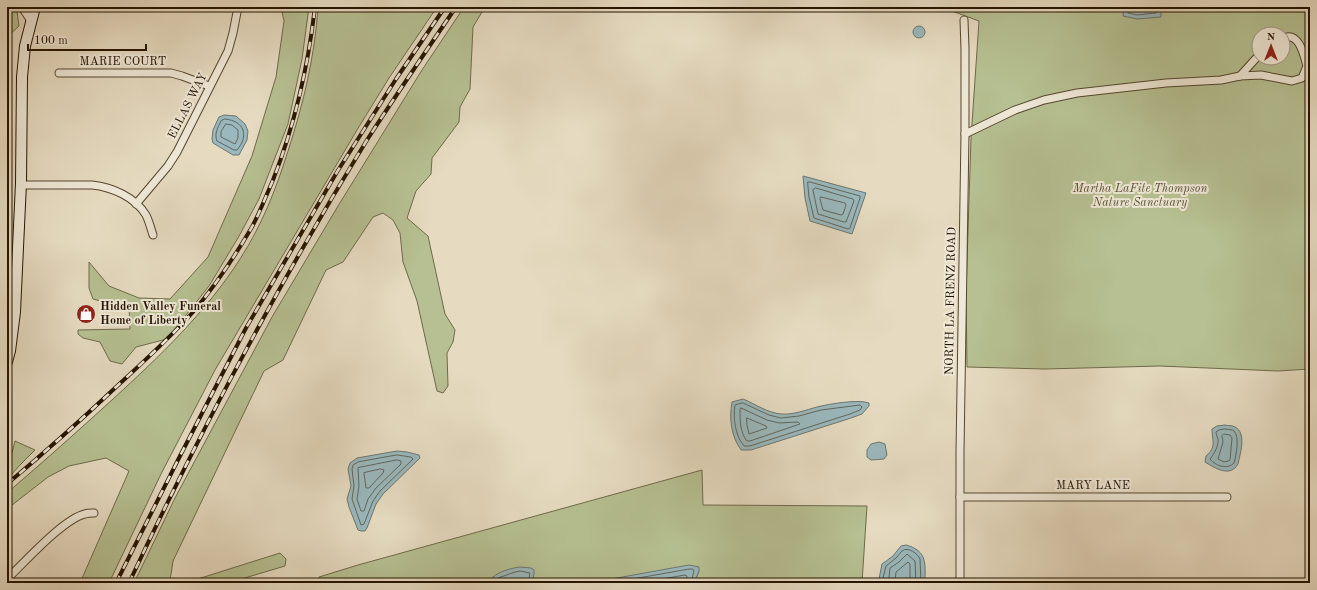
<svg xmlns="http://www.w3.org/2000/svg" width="1317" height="590" viewBox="0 0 1317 590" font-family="'Old Standard TT',serif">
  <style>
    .green { fill: #b6c092; stroke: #6e6a49; fill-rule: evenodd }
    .water { fill: #9ab8bd; stroke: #6b7671 }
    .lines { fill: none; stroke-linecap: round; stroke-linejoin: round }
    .shore { stroke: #60665e; stroke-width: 1 }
    .minor-casing { stroke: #554630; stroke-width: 9 }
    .secondary-casing { stroke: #251400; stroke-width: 12 }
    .minor { stroke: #efe8d7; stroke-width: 7 }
    .secondary { stroke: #efe8d7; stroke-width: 10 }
    .rail-casing { stroke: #251400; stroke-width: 4 }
    .rail { stroke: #efe8d7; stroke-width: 2.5; stroke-dasharray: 8; stroke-linecap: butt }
    .labels { text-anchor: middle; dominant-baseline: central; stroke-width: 4; stroke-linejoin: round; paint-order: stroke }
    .street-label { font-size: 12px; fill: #251400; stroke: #efe8d7 }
    .park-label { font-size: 12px; font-style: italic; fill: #585033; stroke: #efe8d7 }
    .poi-label { font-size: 12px; font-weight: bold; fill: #251400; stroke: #efe8d7; text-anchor: start }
  </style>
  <rect width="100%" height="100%" fill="#e6dbc1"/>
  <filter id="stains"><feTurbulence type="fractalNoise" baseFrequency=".005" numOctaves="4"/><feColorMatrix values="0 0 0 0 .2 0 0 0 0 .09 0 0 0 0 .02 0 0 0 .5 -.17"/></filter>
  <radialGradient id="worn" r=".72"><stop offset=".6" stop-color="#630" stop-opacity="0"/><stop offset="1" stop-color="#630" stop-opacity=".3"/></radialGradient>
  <!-- green -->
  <g class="green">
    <polygon points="7,7 15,7 17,11 19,26 7,37"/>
    <polygon points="281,7 309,7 302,59 288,124 259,199 238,238 209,286 167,339 136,347 122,364 110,361 100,342 83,338 78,334 78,330 130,329 129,306 119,306 93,299 89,288 89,262 109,286 139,298 170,299 208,257 252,156 276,77 284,21"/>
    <path d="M318,7H437L389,78L357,130L215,370L161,474L109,583H80L129,471L106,458L69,466L48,477L7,509V493C43,462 78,431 113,399C160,356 206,312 240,259C262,225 276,189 288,151C303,105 315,56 318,7Z"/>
    <polygon points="464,7 485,7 473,27 470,89 460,107 459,122 432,158 431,174 416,191 407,218 428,236 445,314 455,330 453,342 447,353 448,386 443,393 437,391 417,301 403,262 400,233 393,220 383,213 373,217 343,262 326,270 283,360 264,371 173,561 170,581 172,583 134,583 175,498 272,317 338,206 422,70"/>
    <path d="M941,7H1310V369L1278,371L1160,366L1045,369L967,367L966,294L971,138L979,21ZM1259,34H1283V58H1259Z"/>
    <polygon points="15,441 35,450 20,465 11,475 7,477 7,452 12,453"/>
    <polygon points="702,470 703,505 867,506 862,583 694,583 699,571 600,581 597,583 319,583 319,577 358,565"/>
    <polygon points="280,553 286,559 285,566 228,583 185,583"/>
  </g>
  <!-- water -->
  <g class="water">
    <polygon points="1124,7 1161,7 1161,17 1137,19 1123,16"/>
    <circle cx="919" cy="32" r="6"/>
    <polygon points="224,115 236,116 245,124 248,131 247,140 239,155 233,155 213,143 212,139 213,130 219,117"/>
    <polygon points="803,176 866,193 852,234 810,221 805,198"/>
    <path d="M743,399C755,404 768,413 781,414C793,415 806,410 817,407C829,404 858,399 869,403V406L862,414L851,418L751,450H741C731,436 729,419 732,402Z"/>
    <path d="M1225,425C1228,426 1232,425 1235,427C1247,433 1240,454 1238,464C1230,478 1215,468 1205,462L1206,456C1217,447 1212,441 1212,429L1217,426Z"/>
    <polygon points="879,442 885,444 887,455 884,459 871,460 867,457 867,450 871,444"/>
    <polygon points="397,451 407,452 419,455 420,458 383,494 376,504 367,528 365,531 361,531 358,530 349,507 347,499 351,486 348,469 350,463 357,458"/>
    <path d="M906,545C928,551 925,564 925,583H880L879,579L882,564L893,556L901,546Z"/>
    <polygon points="689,565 699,567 699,571 694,583 597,583 600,581"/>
    <path d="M520,567L531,568L534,570V574L532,583H494L493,577C500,571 512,568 520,567Z"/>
  </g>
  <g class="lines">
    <!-- shore -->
    <g class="shore">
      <polyline points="1127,7 1128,13 1137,15 1156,13 1157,7"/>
      <path d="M225,119C245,121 249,136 237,150H234L217,141C214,134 218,127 221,121Z"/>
      <polygon points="226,124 232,125 238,130 238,138 235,144 221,137 221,132"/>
      <polygon points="808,182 810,182 860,196 860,198 850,228 848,229 814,218 809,197"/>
      <polygon points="816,188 853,199 854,201 846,222 844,222 818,214 813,190"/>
      <polygon points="821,197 845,203 846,205 843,214 841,215 823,210 820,199"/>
      <path d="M743,403L769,415L781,418L799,416L821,410L860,405L862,407L860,410L850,414L750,446H744C735,435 733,419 735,405L738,404Z"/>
      <path d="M741,408L767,420L779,423L798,422L800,424L750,441H747C740,433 740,420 740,410Z"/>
      <polygon points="747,418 766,426 767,428 749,434 747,425"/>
      <path d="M1225,429C1228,430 1232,429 1234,431C1240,437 1236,456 1234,463C1227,470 1216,466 1210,459C1214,454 1219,446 1218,439C1217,436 1216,434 1216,432L1219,430Z"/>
      <polygon points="1224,434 1230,435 1232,438 1230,460 1228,461 1224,462 1218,459 1223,442 1222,436"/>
      <polygon points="397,455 411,457 413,459 380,491 373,501 364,524 361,525 352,499 354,486 352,469 353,465 358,462"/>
      <polygon points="397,460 401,461 401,464 376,488 368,499 364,511 361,511 357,499 359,486 358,468"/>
      <polygon points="381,469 384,470 383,473 369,488 366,488 364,473"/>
      <polyline points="497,583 498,578 515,572 520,571 530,573 528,583"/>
      <polyline points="610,583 689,569 693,569 694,571 691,583"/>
      <polyline points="638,583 685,575 687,576 686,583"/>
      <path d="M884,583L883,578L886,566C889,563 893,561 896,558C898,556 900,553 902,551C908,546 918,554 920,559L921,583"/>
      <polyline points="889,583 889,578 890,568 899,562 907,554 915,561 916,583"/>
      <polyline points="895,583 896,572 908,562 910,564 910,583"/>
    </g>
    <!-- minor casing -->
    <g class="minor-casing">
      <g id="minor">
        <polyline points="22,7 31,21"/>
        <polyline points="59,73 171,73 182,76 209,86"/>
        <polyline points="1240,76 1259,55"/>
        <path d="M965,134L1015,110L1044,100L1077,93L1166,83L1221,80L1240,76L1261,75L1292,81L1302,78L1307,66C1304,55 1299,31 1283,38"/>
        <path d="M21,185H92C112,187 135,197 146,215C149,221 151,229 153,235"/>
        <polyline points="136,204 168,166 177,152 228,51 233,33 238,7"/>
        <polyline points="960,497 1227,497"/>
        <path d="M7,579C24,563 63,519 85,514C87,513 91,513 94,513"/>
        <polyline points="960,583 960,452 965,134 965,49 964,20"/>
      </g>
    </g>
    <!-- secondary casing -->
    <g class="secondary-casing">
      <polyline id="secondary" points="7,362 10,351 15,312 21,183 22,77 25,46 35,7"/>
    </g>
    <!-- minor -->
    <use href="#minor" class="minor"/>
    <!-- secondary -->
    <use href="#secondary" class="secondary"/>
    <!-- rail casing -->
    <g class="rail-casing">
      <g id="rail">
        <path d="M7,484C44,453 80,421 115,388C142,363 169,339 193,312C215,286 235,256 252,227C260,212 266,196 273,180C295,124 308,67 315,7"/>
        <polyline points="116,583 180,456 246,328 337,172 396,79 445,7"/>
        <path d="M129,583C200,431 279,283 367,140C396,95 426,51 456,7"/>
      </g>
    </g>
    <!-- rail -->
    <use href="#rail" class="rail"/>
  </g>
  <!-- icons -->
  <defs>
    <g id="shop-disc" transform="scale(1)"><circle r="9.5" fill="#8f2418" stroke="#efe8d7"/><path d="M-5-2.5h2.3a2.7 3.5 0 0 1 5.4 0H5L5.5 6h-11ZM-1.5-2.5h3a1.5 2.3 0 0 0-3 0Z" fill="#fff"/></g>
  </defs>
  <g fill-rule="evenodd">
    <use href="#shop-disc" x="86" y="314"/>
  </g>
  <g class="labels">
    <!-- street labels -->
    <g class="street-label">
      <text x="123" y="62">MARIE COURT</text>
      <text transform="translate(188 106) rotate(-63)">ELLAS WAY</text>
      <text transform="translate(951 301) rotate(-89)">NORTH LA FRENZ ROAD</text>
      <text x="1093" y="486">MARY LANE</text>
    </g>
    <!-- park labels -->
    <g class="park-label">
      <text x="1140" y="189">Martha LaFite Thompson<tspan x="1140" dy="14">Nature Sanctuary</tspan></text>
    </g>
    <!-- poi labels -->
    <g class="poi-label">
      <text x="100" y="307">Hidden Valley Funeral<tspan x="100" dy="14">Home of Liberty</tspan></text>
    </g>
  </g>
  <!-- margin -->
  <rect width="1317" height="590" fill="none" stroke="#e6dbc1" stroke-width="24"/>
  <rect x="8" y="8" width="1301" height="574" fill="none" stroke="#251400" stroke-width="2"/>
  <rect x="12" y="12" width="1293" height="566" fill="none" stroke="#251400"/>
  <!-- north arrow -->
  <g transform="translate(1271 46)"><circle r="19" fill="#efe8d7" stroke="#9e9381"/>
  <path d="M0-3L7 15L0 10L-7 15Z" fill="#8f2418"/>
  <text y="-6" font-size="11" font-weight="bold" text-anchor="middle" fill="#251400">N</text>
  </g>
  <!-- scale -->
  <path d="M28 44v6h118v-6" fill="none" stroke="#251400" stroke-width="2"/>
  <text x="34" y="44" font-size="12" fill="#251400" stroke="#efe8d7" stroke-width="3" paint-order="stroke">100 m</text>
  <rect width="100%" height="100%" filter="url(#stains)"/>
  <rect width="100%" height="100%" fill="url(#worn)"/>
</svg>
